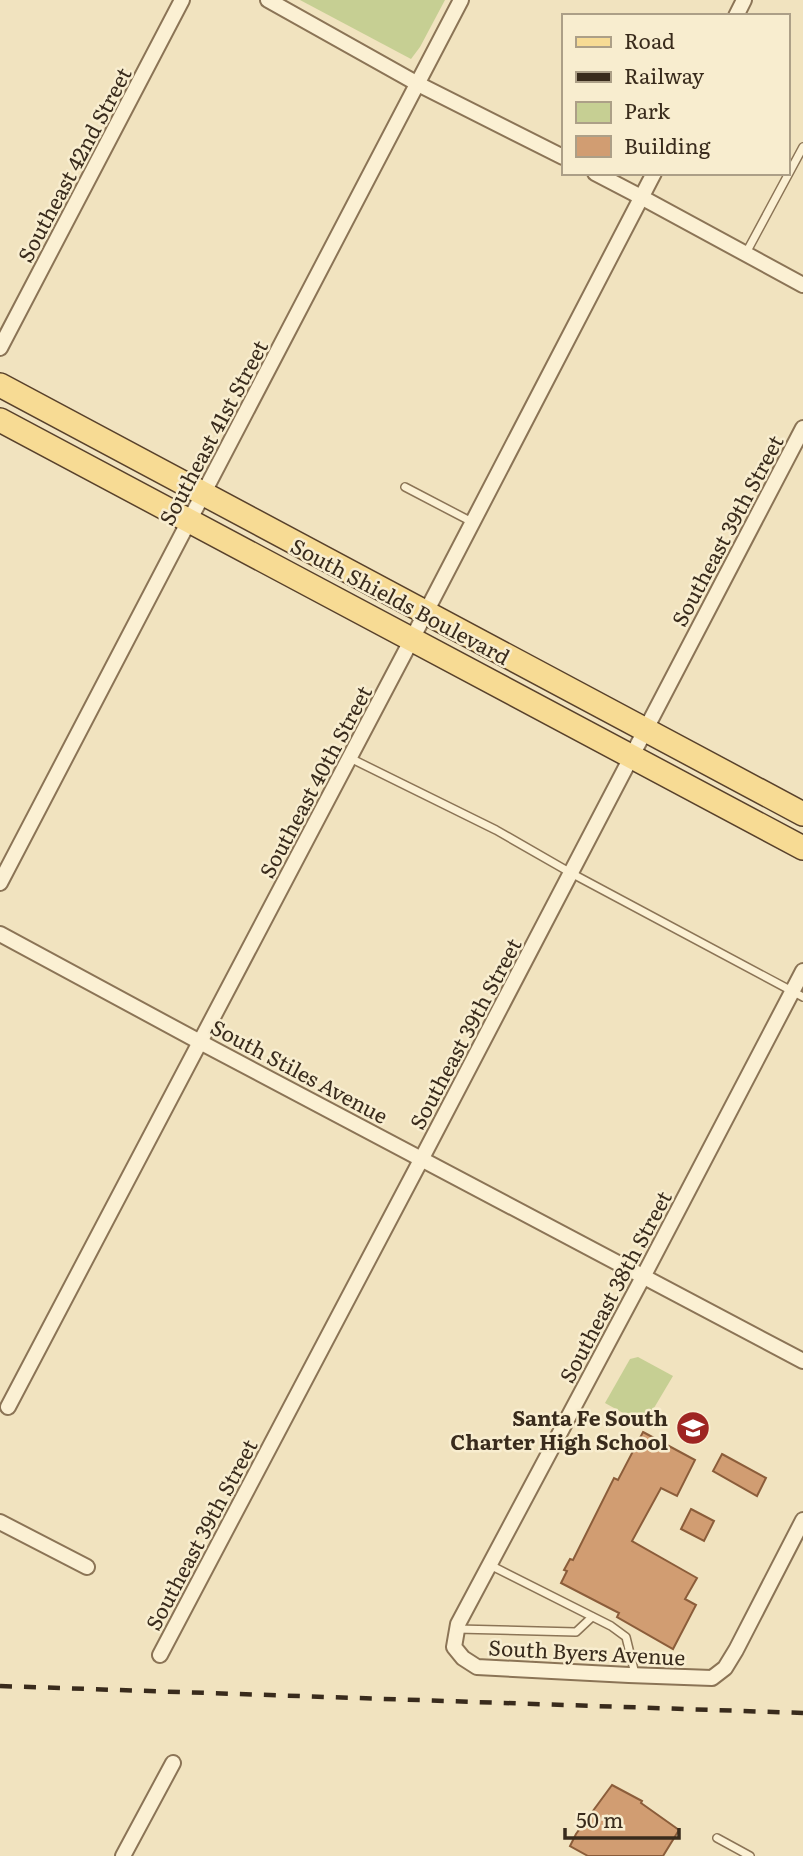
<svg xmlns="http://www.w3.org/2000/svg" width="803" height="1856" viewBox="0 0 803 1856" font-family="Literata,serif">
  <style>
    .green { fill: #c6cf93 }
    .building { fill: #d19d72; stroke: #8b5d3a; stroke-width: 2 }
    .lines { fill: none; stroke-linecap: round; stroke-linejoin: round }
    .service-casing { stroke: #8b7456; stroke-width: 10 }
    .minor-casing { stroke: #8b7456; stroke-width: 18 }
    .primary-casing { stroke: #58412b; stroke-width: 26 }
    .service { stroke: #fbf0d3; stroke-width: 7 }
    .minor { stroke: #fbf0d3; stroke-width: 14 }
    .primary { stroke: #f7db94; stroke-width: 23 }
    .rail { stroke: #392b1c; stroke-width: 4.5; stroke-dasharray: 12 12; stroke-linecap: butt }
    .labels { text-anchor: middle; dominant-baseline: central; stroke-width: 5; stroke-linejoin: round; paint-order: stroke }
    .street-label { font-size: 21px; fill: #392b1c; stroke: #f8edcf }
    .poi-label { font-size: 21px; font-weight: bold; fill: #392b1c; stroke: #f8edcf; text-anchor: end }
  </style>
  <rect width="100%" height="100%" fill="#f1e3bf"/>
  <!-- green -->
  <g class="green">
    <polygon points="300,0 445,0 420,47 411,59"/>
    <polygon points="638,1357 673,1376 651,1413 634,1419 605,1403 630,1359"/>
  </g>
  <!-- building -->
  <g class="building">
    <polygon points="643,1432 695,1460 677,1496 661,1488 632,1541 697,1578 685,1599 696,1605 673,1649 617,1617 619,1613 561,1583 567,1571 564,1570 570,1559 573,1560 614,1478 618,1480"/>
    <polygon points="722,1454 766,1478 757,1496 713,1471"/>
    <polygon points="691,1509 714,1521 704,1541 681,1529"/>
    <polygon points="612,1785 642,1801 641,1803 679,1830 663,1856 588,1856 570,1846 576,1834"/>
  </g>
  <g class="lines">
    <!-- service casing -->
    <g class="service-casing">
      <g id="service">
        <polyline points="746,253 803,147"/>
        <polyline points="405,487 472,522"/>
        <polyline points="350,758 496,830 571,873 803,997"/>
        <polyline points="490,1565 611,1626 626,1637 635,1674"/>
        <polyline points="457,1629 576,1632 592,1617"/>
        <polyline points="717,1838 750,1856"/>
      </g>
    </g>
    <!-- minor casing -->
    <g class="minor-casing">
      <g id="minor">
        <polyline points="268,0 418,84 563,157"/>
        <polyline points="736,16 744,0"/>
        <polyline points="595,173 641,197 803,285"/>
        <polyline points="0,348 182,0"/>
        <polyline points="0,883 461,0"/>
        <polyline points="0,934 200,1042 803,1361"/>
        <polyline points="803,971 643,1277 458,1624 454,1647 463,1658 477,1667 629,1675 712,1678 725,1668 736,1650 803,1520"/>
        <polyline points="8,1407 412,639 654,173"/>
        <polyline points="0,1522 87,1567"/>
        <polyline points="160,1655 422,1158 803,428"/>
        <polyline points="123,1856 173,1763"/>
      </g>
    </g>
    <!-- primary casing -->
    <g class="primary-casing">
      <g id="primary">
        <polyline points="0,385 803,814"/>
        <polyline points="0,420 803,848"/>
      </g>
    </g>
    <!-- service -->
    <use href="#service" class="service"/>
    <!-- minor -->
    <use href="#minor" class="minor"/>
    <!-- primary -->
    <use href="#primary" class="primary"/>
    <!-- rail -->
    <polyline class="rail" points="0,1686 803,1713"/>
  </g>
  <!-- icons -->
  <defs>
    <g id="school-disc" transform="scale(1.75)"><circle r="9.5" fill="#9e2522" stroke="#f8edcf"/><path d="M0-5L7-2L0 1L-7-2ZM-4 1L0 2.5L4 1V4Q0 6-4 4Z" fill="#fff"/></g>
  </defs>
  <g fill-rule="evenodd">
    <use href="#school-disc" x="693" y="1428"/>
  </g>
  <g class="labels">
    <!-- street labels -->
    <g class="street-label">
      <text transform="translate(73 164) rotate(-62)">Southeast 42nd Street</text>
      <text transform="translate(212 432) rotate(-62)">Southeast 41st Street</text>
      <text transform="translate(726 530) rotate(-62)">Southeast 39th Street</text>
      <text transform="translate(401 600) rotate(28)">South Shields Boulevard</text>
      <text transform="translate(314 781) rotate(-62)">Southeast 40th Street</text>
      <text transform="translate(464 1033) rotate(-62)">Southeast 39th Street</text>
      <text transform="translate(300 1070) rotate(28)">South Stiles Avenue</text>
      <text transform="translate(614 1286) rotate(-62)">Southeast 38th Street</text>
      <text transform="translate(200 1534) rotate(-62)">Southeast 39th Street</text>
      <text transform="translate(587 1651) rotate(3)">South Byers Avenue</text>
    </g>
    <!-- poi labels -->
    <g class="poi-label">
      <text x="668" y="1416">Santa Fe South<tspan x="668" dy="24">Charter High School</tspan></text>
    </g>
  </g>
  <!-- legend -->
  <rect x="562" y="14" width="228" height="161" fill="#f8edcf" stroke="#ac9f87" stroke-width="2"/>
  <rect x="576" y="37" width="35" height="10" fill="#f7db94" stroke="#ac9f87" stroke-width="2"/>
  <text x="624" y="49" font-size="21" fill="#392b1c">Road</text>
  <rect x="576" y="72" width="35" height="10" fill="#392b1c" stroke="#ac9f87" stroke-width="2"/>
  <text x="624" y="84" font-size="21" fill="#392b1c">Railway</text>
  <rect x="576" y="102" width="35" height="21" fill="#c6cf93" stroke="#ac9f87" stroke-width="2"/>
  <text x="624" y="119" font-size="21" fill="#392b1c">Park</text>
  <rect x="576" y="136" width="35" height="21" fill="#d19d72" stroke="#ac9f87" stroke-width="2"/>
  <text x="624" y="154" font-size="21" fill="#392b1c">Building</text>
  <!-- scale -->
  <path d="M565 1828v10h114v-10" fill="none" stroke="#392b1c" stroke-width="3.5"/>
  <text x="576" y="1828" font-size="21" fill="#392b1c" stroke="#f8edcf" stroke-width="5" paint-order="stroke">50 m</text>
</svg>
